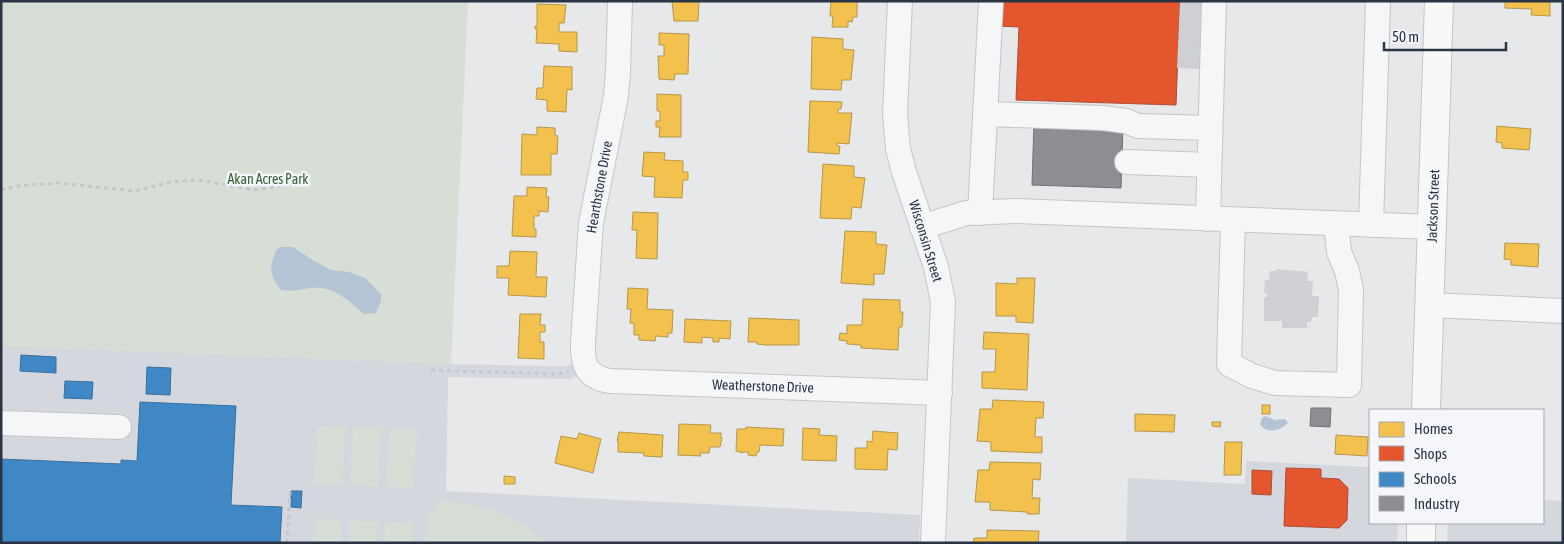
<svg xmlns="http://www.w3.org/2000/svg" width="1564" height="544" viewBox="0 0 1564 544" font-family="'Asap Condensed',sans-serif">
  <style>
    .built { fill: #d4d7dd }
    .green { fill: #d6ded6 }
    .water { fill: #b4c4d5 }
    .homes { fill: #f2c14e; stroke: #b6974b }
    .shops { fill: #e4572e; stroke: #ac4c35 }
    .schools { fill: #3f88c5; stroke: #396f9f }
    .industry { fill: #8d8d92; stroke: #70727b }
    .building { fill: #ced0d3 }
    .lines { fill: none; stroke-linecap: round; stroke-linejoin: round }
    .minor-casing { stroke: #c4c6c8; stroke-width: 26 }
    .major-casing { stroke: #c2c5c8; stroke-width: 30 }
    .path { stroke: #c5c6ca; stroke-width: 3; stroke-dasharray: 4 4; stroke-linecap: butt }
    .minor { stroke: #f5f6f7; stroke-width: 24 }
    .major { stroke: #f8f8f8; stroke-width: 28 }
    .labels { text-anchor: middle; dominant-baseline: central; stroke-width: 5; stroke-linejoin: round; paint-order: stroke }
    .park-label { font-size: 14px; fill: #3f6138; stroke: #f4f6f9 }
    .street-label { font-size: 14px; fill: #2b3445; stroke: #f4f6f9 }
  </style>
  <rect width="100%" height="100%" fill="#e6e8ea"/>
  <!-- built -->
  <g class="built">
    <polygon points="1,346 451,364 548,366 566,366 572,364 577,375 570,379 448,377 446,491 920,515 919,543 1,543"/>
    <polygon points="1246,461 1370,467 1370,523 1398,523 1397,543 1126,543 1128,478 1245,484"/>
    <polygon points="1543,500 1563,501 1563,543 1447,543 1448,523 1543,523"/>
  </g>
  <!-- green -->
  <g class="green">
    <polygon points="1,1 468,1 451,364 1,346"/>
    <polygon points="318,426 345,427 342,485 314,484"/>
    <polygon points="353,427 381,428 378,487 350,485"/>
    <polygon points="389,429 417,430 413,488 386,487"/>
    <path d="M442,501C484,505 514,512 545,543H425L426,518Z"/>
    <polygon points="314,518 342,520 340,543 313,543"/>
    <polygon points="350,520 377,522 376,543 349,543"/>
    <polygon points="385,522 413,523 412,543 384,543"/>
  </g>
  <!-- water -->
  <g class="water">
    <path d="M281,247H293L314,261L331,270L349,272L365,278L381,294V301L376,313L364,314C349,301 334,286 312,288C299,289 295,292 281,290C268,274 270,268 276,250Z"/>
    <path d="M1265,416L1275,420L1285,419L1288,423C1281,431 1265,434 1260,424L1262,418Z"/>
  </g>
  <!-- homes -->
  <g class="homes">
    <polygon points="672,1 699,1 698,21 674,21"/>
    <polygon points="831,1 857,1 857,17 853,17 852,22 848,21 848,27 832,27 833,16 830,16"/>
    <polygon points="1505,1 1550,1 1550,16 1531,15 1532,9 1505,8"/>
    <polygon points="537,4 566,5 564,23 559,23 559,32 577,32 577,52 559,51 559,44 536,43 537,29 535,29 535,26 537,26"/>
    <polygon points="659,33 689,34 688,74 675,74 674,80 659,79 658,56 664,56 664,45 659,45"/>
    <polygon points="812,37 843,39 843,49 854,50 851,80 842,80 841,90 811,89"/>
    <polygon points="544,66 572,67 572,90 567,89 566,112 547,111 547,100 536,99 537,88 543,88"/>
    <polygon points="657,94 681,95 681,137 659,137 660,127 656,127 656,121 660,121 660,111 657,111"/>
    <polygon points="810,101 842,102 841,109 838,109 838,113 852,113 849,144 837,143 837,146 840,146 839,154 808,152"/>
    <polygon points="1497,126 1531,129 1529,150 1502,148 1502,143 1496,142"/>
    <polygon points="537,127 555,128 555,135 558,136 557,154 551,154 551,175 521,175 522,134 537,135"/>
    <polygon points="644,152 665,153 664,160 683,161 683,172 688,172 688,180 683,180 682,198 654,197 655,177 642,176"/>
    <polygon points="823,164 854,166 854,177 865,178 861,208 852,207 851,219 820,218"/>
    <polygon points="527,187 547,188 546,197 549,197 548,212 539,211 539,216 534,216 534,229 536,229 536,237 512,236 514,196 527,196"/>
    <polygon points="633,212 658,213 657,259 636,258 637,230 632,230"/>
    <polygon points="845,231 876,232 876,244 887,245 884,274 874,274 874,285 841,283"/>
    <polygon points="1505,243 1539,244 1538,267 1511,265 1511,260 1504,259"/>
    <polygon points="510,251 537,252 536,277 547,277 546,297 508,295 509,278 497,278 497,266 509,266"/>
    <polygon points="1017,278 1035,278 1033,323 1016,322 1016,316 996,316 996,283 1017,284"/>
    <polygon points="628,288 648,289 647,309 673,310 672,333 668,333 668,337 656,336 655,341 639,340 639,335 634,335 634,323 630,323 631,309 627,309"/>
    <polygon points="863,299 900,300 900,312 903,312 902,327 899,327 898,350 861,348 861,345 847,344 847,341 839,340 840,333 847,334 847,325 862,325"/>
    <polygon points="520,314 541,314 540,325 545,325 545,332 540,332 540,342 544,342 544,359 518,358"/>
    <polygon points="749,318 799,320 799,345 765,345 757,344 757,342 748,342"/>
    <polygon points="685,319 731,321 730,339 719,338 719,342 713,342 713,338 702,337 702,343 684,342"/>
    <polygon points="984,332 1029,334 1027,390 982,388 982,372 995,372 996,349 983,349"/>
    <polygon points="993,400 1044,402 1043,418 1036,418 1035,437 1042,437 1042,453 991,451 991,442 977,441 980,409 992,409"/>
    <rect x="1262" y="405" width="8" height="9"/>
    <polygon points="1135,414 1175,415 1174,432 1135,431"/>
    <polygon points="1212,422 1221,422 1220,427 1212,426"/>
    <polygon points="679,424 711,425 710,433 721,433 721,438 722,438 720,447 710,447 709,453 700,453 701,456 678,455"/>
    <polygon points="746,427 784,429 783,446 760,445 759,452 757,452 756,456 748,455 748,452 743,452 743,453 736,451 737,429 746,429"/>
    <polygon points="803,428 820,429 819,435 837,436 836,461 802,460"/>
    <polygon points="873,431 898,433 897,450 888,449 887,470 855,469 855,448 867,448 867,441 872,442"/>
    <polygon points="619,432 663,435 662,457 644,456 644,453 618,452 618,441 617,441"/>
    <polygon points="579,433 601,439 593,473 555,463 561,436 577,439"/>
    <polygon points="1336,435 1368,437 1367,456 1335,454"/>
    <polygon points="1225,442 1242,442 1241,475 1224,475"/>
    <polygon points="990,462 1041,463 1040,480 1033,479 1032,498 1040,498 1039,514 1027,514 1027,512 990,510 990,502 975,502 978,470 989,470"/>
    <polygon points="504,476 515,477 515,484 504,484"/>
    <polygon points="987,530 1039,531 1038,543 973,543 974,538 987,538"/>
  </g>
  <!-- shops -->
  <g class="shops">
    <polygon points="998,1 1180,1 1176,105 1016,100 1019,27 997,26"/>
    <polygon points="1286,468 1321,469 1321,478 1339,479 1348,488 1347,520 1339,528 1284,526"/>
    <polygon points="1252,470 1272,471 1271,495 1252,494"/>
  </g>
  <!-- schools -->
  <g class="schools">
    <polygon points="21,355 56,357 56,373 20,371"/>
    <polygon points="147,367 171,368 170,395 146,394"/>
    <polygon points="65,381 93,382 92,399 64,398"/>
    <polygon points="140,402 236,406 231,505 282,507 280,543 1,543 1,459 121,464 121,460 137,461"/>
    <polygon points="291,491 302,491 301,508 291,507"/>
  </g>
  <!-- industry -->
  <g class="industry">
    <polygon points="1034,121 1123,124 1121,188 1032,185"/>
    <polygon points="1311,408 1331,408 1330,427 1310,426"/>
  </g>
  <!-- building -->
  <g class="building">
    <polygon points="1180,1 1203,1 1201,69 1177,68"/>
    <polygon points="1277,269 1308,272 1307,281 1313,281 1312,296 1319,296 1318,317 1312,317 1311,322 1307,322 1307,328 1282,328 1282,321 1264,321 1264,298 1267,297 1267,293 1264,293 1265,280 1269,280 1270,271 1277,271"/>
  </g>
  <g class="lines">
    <!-- minor casing -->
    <g class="minor-casing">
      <g id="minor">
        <path d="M620,1L618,73L616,96L591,223L583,342C582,364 586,377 610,381L940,393"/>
        <polyline points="900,1 895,114 898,149 904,172 936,267 943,302 933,543"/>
        <polyline points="985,114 1103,118 1126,121 1138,126 1210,128"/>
        <polyline points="1127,162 1209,165"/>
        <polyline points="980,213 991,1"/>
        <polyline points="1208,219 1214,1"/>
        <polyline points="1233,220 1229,364 1252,376 1275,383 1349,385 1351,290 1347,271 1339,252 1336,224"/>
        <polyline points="1371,225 1378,1"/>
        <polyline points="922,227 966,213 1016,211 1433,227"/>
        <polyline points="1430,305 1563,311"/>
        <polyline points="1,423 119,427"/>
      </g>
    </g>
    <!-- major casing -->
    <g class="major-casing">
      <g id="major">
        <polyline points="1426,410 1439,1"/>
        <polyline points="1421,543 1421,523"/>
      </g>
    </g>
    <!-- path -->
    <g class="path">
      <polyline points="1,190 16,186 58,183 135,191 171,182 198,180 254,190 290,184"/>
      <polyline points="431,370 556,374 568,372"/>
      <polyline points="287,543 290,492"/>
    </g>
    <!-- minor -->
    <use href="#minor" class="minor"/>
    <!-- major -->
    <use href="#major" class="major"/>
  </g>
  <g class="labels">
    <!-- park labels -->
    <g class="park-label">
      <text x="268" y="179">Akan Acres Park</text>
    </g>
    <!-- street labels -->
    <g class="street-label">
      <text transform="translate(599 187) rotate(-80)">Hearthstone Drive</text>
      <text transform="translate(1433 206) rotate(-88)">Jackson Street</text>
      <text transform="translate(926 241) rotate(73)">Wisconsin Street</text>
      <text transform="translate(763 386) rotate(2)">Weatherstone Drive</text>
    </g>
  </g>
  <!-- border -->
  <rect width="1564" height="544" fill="none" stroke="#2b3445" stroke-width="5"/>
  <!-- legend -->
  <rect x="1369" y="409" width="175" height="115" fill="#f4f6f9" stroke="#a4a8b1"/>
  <rect x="1379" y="422" width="25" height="15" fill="#f2c14e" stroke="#a4a8b1"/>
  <text x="1414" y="434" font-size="15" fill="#2b3445">Homes</text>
  <rect x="1379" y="446" width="25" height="15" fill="#e4572e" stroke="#a4a8b1"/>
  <text x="1414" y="459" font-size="15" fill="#2b3445">Shops</text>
  <rect x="1379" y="472" width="25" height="15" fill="#3f88c5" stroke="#a4a8b1"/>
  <text x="1414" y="484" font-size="15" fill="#2b3445">Schools</text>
  <rect x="1379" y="496" width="25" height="15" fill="#8d8d92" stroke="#a4a8b1"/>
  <text x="1414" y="509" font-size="15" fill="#2b3445">Industry</text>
  <!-- scale -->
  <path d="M1384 42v8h122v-8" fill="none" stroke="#2b3445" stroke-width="2.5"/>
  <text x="1392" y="42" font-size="15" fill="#2b3445" stroke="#f4f6f9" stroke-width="4" paint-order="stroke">50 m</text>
</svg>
